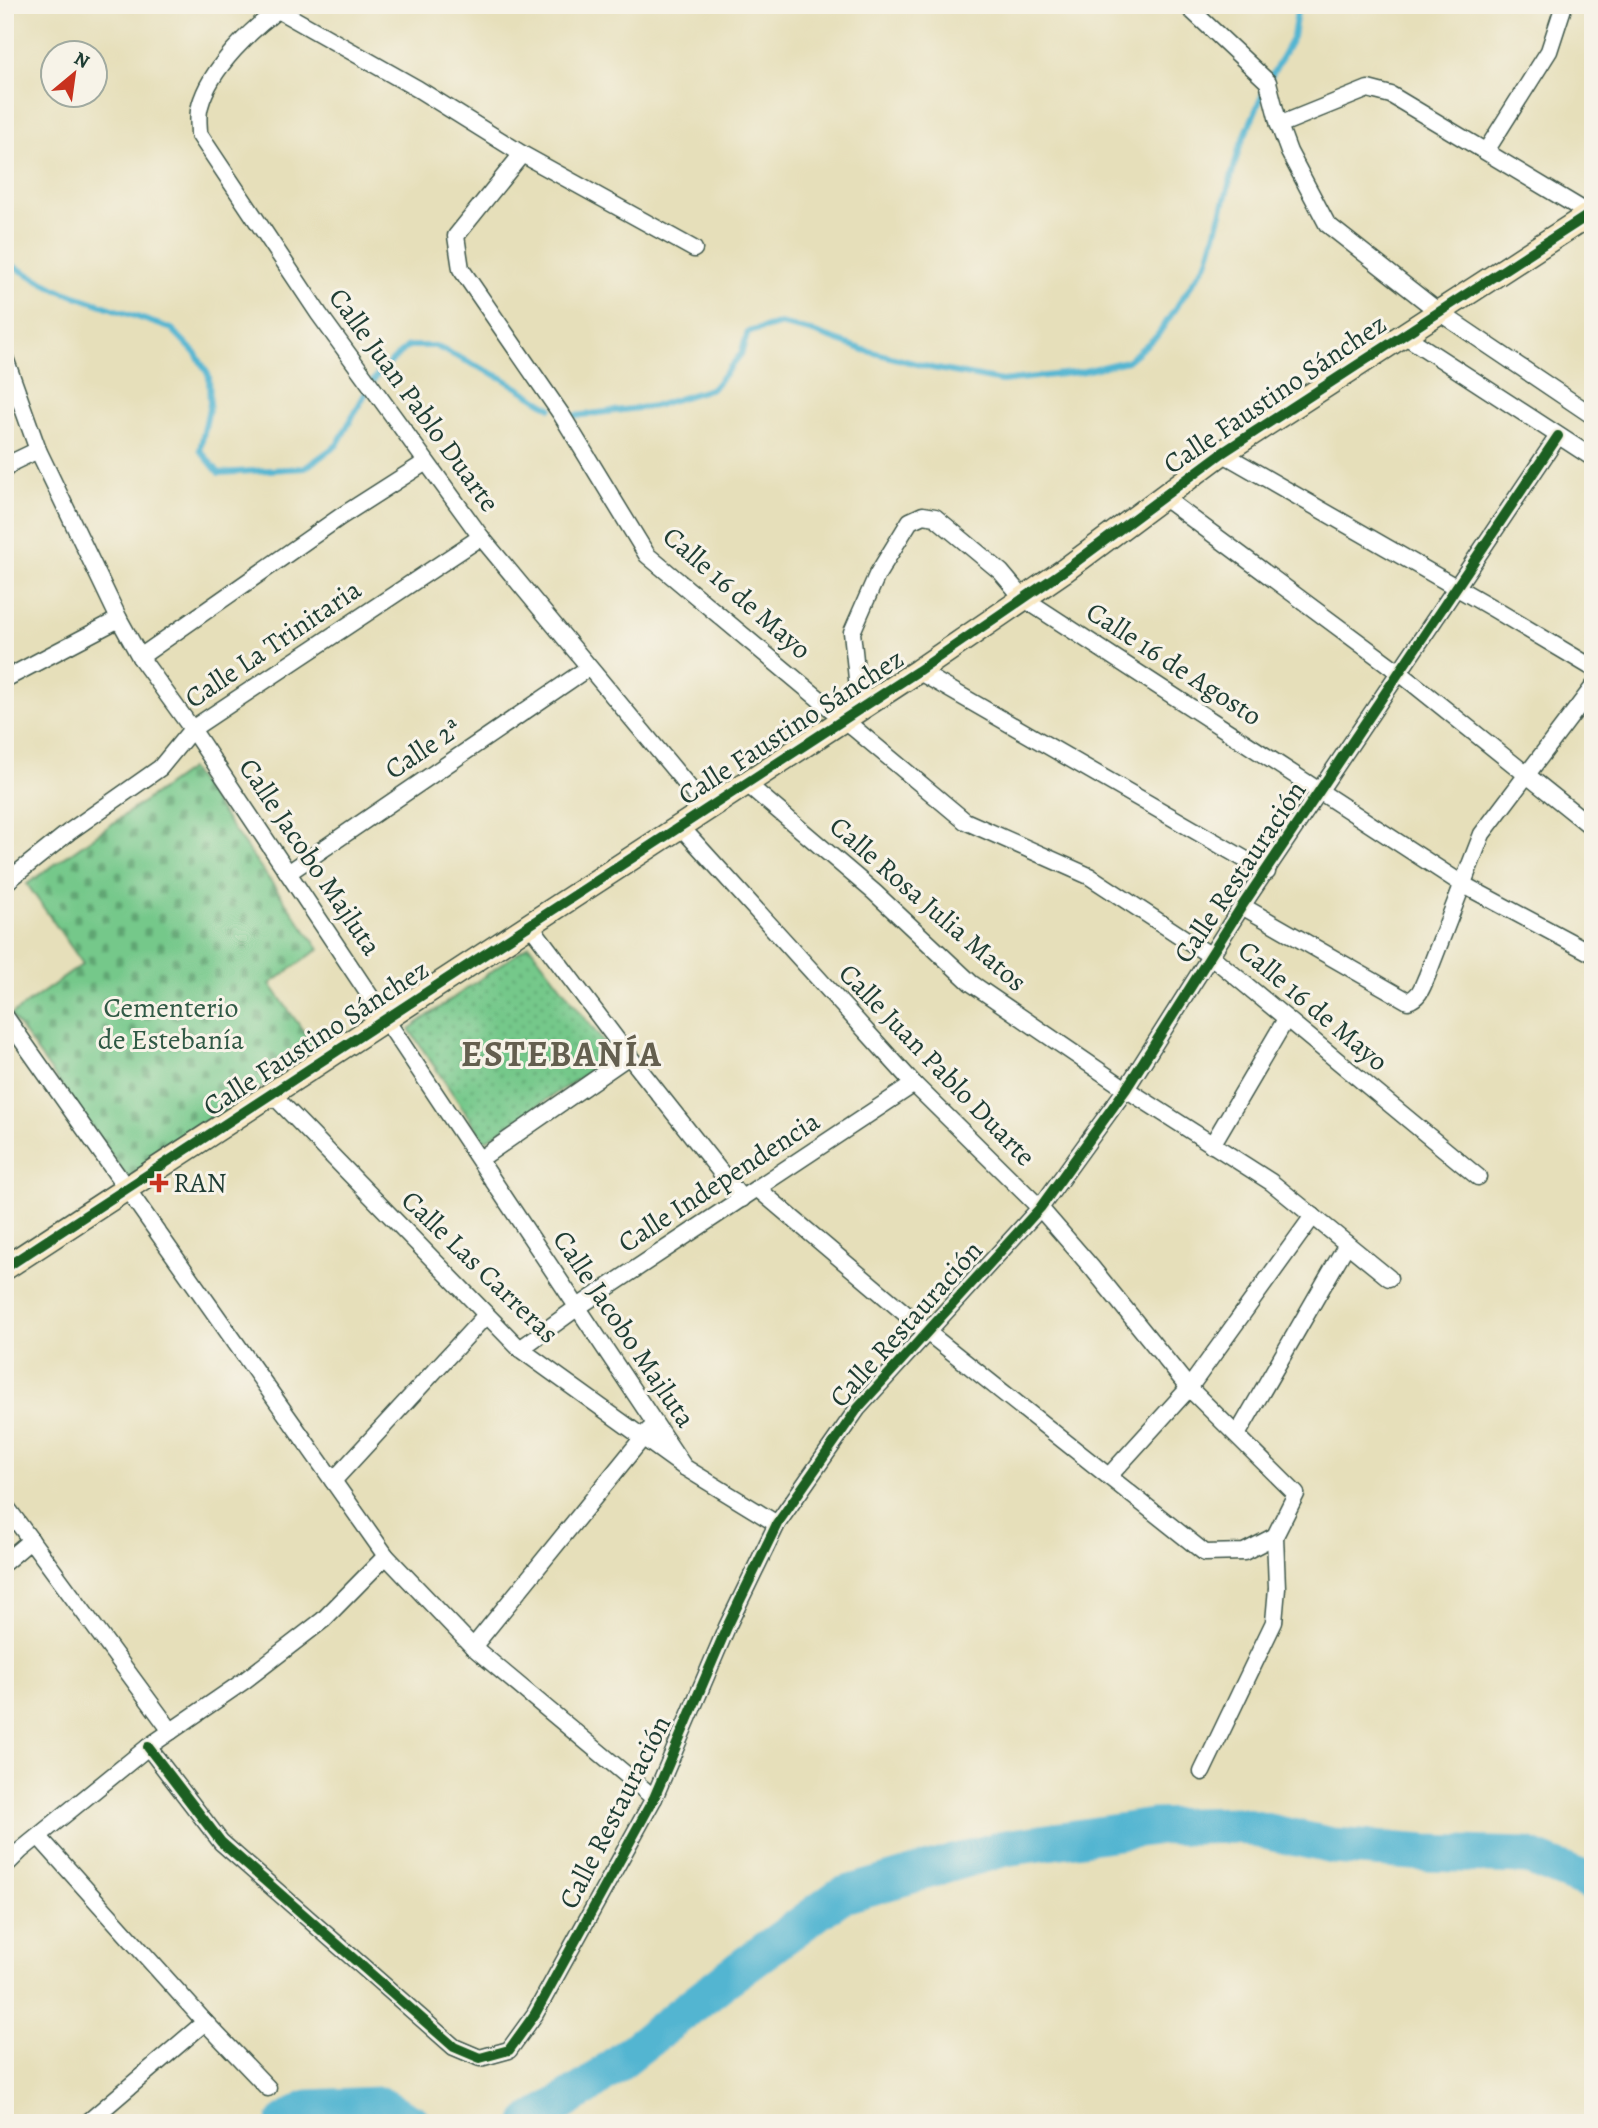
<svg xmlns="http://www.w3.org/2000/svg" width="1598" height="2128" viewBox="0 0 1598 2128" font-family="Alegreya,serif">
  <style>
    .cemetery { fill: url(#cemetery-stones); stroke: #4a825f; stroke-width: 2 }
    .park { fill: url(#park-dots); stroke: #4a825f; stroke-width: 2 }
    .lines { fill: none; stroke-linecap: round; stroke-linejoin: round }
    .stream { stroke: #52b5d1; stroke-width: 6 }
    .river { stroke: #52b5d1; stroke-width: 37 }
    .street-casing { stroke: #3d5548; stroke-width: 19 }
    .secondary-casing { stroke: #3d5548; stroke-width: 26 }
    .street { stroke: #fff; stroke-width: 16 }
    .secondary { stroke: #f8e8c3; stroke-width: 23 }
    .cycleway-casing { stroke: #f7f3e8; stroke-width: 15 }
    .cycleway { stroke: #1b5e20; stroke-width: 10 }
    .poi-dot { fill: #c8321e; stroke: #f7f3e8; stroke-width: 2.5 }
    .labels { text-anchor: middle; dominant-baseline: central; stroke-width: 6; stroke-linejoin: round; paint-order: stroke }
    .street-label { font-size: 28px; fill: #1f3d34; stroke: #f7f3e8 }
    .park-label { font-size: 28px; fill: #305945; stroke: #f7f3e8 }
    .poi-label { font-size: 28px; fill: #1f3d34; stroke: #f7f3e8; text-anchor: start }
    .district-label { font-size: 35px; font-weight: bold; letter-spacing: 2px; fill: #645f4f; stroke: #f7f3e8 }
  </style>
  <defs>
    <pattern id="cemetery-stones" width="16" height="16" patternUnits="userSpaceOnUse" patternTransform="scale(1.75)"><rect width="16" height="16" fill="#75c88a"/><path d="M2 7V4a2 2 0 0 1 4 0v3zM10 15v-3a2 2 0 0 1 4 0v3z" fill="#5fa472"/></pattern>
    <pattern id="park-dots" width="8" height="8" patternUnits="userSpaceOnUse" patternTransform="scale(1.75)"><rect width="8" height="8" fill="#75c88a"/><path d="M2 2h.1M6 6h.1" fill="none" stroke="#5fa472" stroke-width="1.8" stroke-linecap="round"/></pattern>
  </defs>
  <rect width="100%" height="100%" fill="#f7f3e8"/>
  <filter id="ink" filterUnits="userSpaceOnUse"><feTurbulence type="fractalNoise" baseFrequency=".0143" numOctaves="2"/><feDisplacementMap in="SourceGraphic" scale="14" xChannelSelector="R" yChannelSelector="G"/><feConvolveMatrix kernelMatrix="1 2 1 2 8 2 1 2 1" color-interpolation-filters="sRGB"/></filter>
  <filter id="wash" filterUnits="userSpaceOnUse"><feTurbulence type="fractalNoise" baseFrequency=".00686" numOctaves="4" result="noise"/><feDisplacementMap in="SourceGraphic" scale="28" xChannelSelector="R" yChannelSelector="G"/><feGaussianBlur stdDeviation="1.57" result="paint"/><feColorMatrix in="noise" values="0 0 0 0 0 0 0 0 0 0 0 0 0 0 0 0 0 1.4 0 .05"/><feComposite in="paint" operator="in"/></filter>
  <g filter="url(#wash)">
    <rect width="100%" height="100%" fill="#e6dfba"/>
    <!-- cemetery -->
    <polygon class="cemetery" points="190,769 319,949 270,984 316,1049 130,1181 11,1015 83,964 27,884"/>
    <!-- park -->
    <polygon class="park" points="529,945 613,1055 485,1141 409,1029"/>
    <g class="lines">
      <!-- stream -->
      <g class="stream">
        <polyline points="5,262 58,290 172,329 196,354 209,376 210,404 200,450 219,473 305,468 337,445 370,385 378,374 408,346 435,346 502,378 551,408"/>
        <polyline points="563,414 574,416 655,406 713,388 741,354 748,332 779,324 810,331 864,350 932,368 1002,381 1080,372 1127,361 1157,336 1208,260 1239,149 1268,82 1293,37 1298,5"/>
      </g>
      <!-- river -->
      <g class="river">
        <polyline points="285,2123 308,2108 380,2105 413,2123"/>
        <polyline points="530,2123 587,2087 726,1979 840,1896 1005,1848 1153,1827 1237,1825 1333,1846 1427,1853 1526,1856 1593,1883"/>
      </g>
    </g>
  </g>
  <g filter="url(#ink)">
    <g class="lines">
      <!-- street casing -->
      <g class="street-casing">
        <g id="street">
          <path d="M285,5C253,27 210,68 200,106C197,115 199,125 199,134L319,314L481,537L707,809"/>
          <polyline points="1186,5 1268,82 1279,125 1289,152 1327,224 1439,312 1593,416"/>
          <polyline points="271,6 418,89 522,154 694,249"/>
          <polyline points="1279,125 1368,89 1391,95 1593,216"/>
          <polyline points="1486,151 1549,51 1564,5"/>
          <polyline points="522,154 456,236 461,269 561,414 647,555 965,821 1089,876 1211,956 1478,1177"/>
          <polyline points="1404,335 1593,458"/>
          <polyline points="5,358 38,450 119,619 140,657 192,729 684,1467"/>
          <polyline points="1222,453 1494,609 1593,668"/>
          <polyline points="5,469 13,462 38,450"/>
          <polyline points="1163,497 1400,673 1593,828"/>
          <polyline points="140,657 340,517 426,462"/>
          <polyline points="918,671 1267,872"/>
          <polyline points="5,679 119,619"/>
          <polyline points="860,707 852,632 877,575 910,521 923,515 935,517 1001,572 1023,598 1462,884 1593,954"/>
          <polyline points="746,783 874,892 971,983 1126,1089 1271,1182 1389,1278"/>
          <polyline points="681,827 914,1084 1040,1208 1092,1268 1189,1388 1296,1494 1275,1536 1244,1552 1205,1553 927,1332 758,1189"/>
          <polyline points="288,873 588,668"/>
          <polyline points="5,883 69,832 160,768 192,729 481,537"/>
          <path d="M1242,906L1408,1001C1420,997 1422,987 1427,976L1482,834L1593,687"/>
          <polyline points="530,925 629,1056 742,1199"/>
          <polyline points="5,1016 386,1556 473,1647 654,1798"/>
          <polyline points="272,1094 520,1349 684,1467 777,1524"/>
          <polyline points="1212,1145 1286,1019"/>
          <polyline points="480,1159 629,1056"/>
          <polyline points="520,1349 578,1307 914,1084"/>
          <polyline points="1237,1435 1347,1244"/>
          <polyline points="1109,1476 1189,1388 1313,1216"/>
          <polyline points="333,1481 486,1315"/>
          <polyline points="5,1505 171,1731"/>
          <polyline points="5,1562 31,1540"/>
          <polyline points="473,1647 649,1430"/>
          <polyline points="148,1747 221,1842 454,2047 480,2058 509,2050 535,2014 654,1798 727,1627 777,1524 858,1408 1040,1208 1126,1089 1242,906 1558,436"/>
          <polyline points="1202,1772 1274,1622 1277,1588 1275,1536"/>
          <polyline points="39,1837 205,2022 268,2088"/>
          <polyline points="5,1866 20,1851 148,1747 244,1681 323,1620 386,1556"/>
          <polyline points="87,2123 205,2022"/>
        </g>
      </g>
      <!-- secondary casing -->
      <g class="secondary-casing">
        <polyline id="secondary" points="5,1268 918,671 1065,570 1222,453 1593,212"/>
      </g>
      <!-- street -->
      <use href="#street" class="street"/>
      <!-- secondary -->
      <use href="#secondary" class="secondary"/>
      <!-- cycleway casing -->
      <g class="cycleway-casing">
        <g id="cycleway">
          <polyline points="5,1268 918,671 1065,570 1222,453 1593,212"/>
          <polyline points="148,1747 221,1842 454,2047 480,2058 509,2050 535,2014 654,1798 727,1627 777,1524 858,1408 1040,1208 1126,1089 1242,906 1558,436"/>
        </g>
      </g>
      <!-- cycleway -->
      <use href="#cycleway" class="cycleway"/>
    </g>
  </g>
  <!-- markers -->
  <path class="poi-dot" d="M155.5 1172.5h7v7h7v7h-7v7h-7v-7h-7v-7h7z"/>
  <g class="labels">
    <!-- street labels -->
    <g class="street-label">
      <text transform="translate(1275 394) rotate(-34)">Calle Faustino Sánchez</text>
      <text transform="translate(414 400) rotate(54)">Calle Juan Pablo Duarte</text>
      <text transform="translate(737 593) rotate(41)">Calle 16 de Mayo</text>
      <text transform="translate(273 644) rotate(-34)">Calle La Trinitaria</text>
      <text transform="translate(1174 664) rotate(33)">Calle 16 de Agosto</text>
      <text transform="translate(791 727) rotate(-33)">Calle Faustino Sánchez</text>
      <text transform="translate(423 749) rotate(-34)">Calle 2ª</text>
      <text transform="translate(310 857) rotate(56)">Calle Jacobo Majluta</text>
      <text transform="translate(1240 872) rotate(-56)">Calle Restauración</text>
      <text transform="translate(928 904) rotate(41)">Calle Rosa Julia Matos</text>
      <text transform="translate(1313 1006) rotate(40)">Calle 16 de Mayo</text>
      <text transform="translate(316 1038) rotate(-33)">Calle Faustino Sánchez</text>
      <text transform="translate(937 1065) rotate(46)">Calle Juan Pablo Duarte</text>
      <text transform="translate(719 1182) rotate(-33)">Calle Independencia</text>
      <text transform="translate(480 1267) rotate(44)">Calle Las Carreras</text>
      <text transform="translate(906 1324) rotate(-48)">Calle Restauración</text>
      <text transform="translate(624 1329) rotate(56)">Calle Jacobo Majluta</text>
      <text transform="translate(615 1812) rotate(-63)">Calle Restauración</text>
    </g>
    <!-- park labels -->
    <g class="park-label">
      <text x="171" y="1008">Cementerio<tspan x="171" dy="32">de Estebanía</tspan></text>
    </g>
    <!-- poi labels -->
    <g class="poi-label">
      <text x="173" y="1183">RAN</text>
    </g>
    <!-- district labels -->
    <g class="district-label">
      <text x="562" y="1054">ESTEBANÍA</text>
    </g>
  </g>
  <!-- margin -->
  <rect width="1598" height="2128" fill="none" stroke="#f7f3e8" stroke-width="28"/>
  <!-- north arrow -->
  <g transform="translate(74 74) rotate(29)"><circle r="33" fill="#f7f3e8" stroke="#a1aaa0" stroke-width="2"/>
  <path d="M0-5L12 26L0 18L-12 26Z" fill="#c8321e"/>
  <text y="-10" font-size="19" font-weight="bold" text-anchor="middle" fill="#1f3d34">N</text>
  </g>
</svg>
